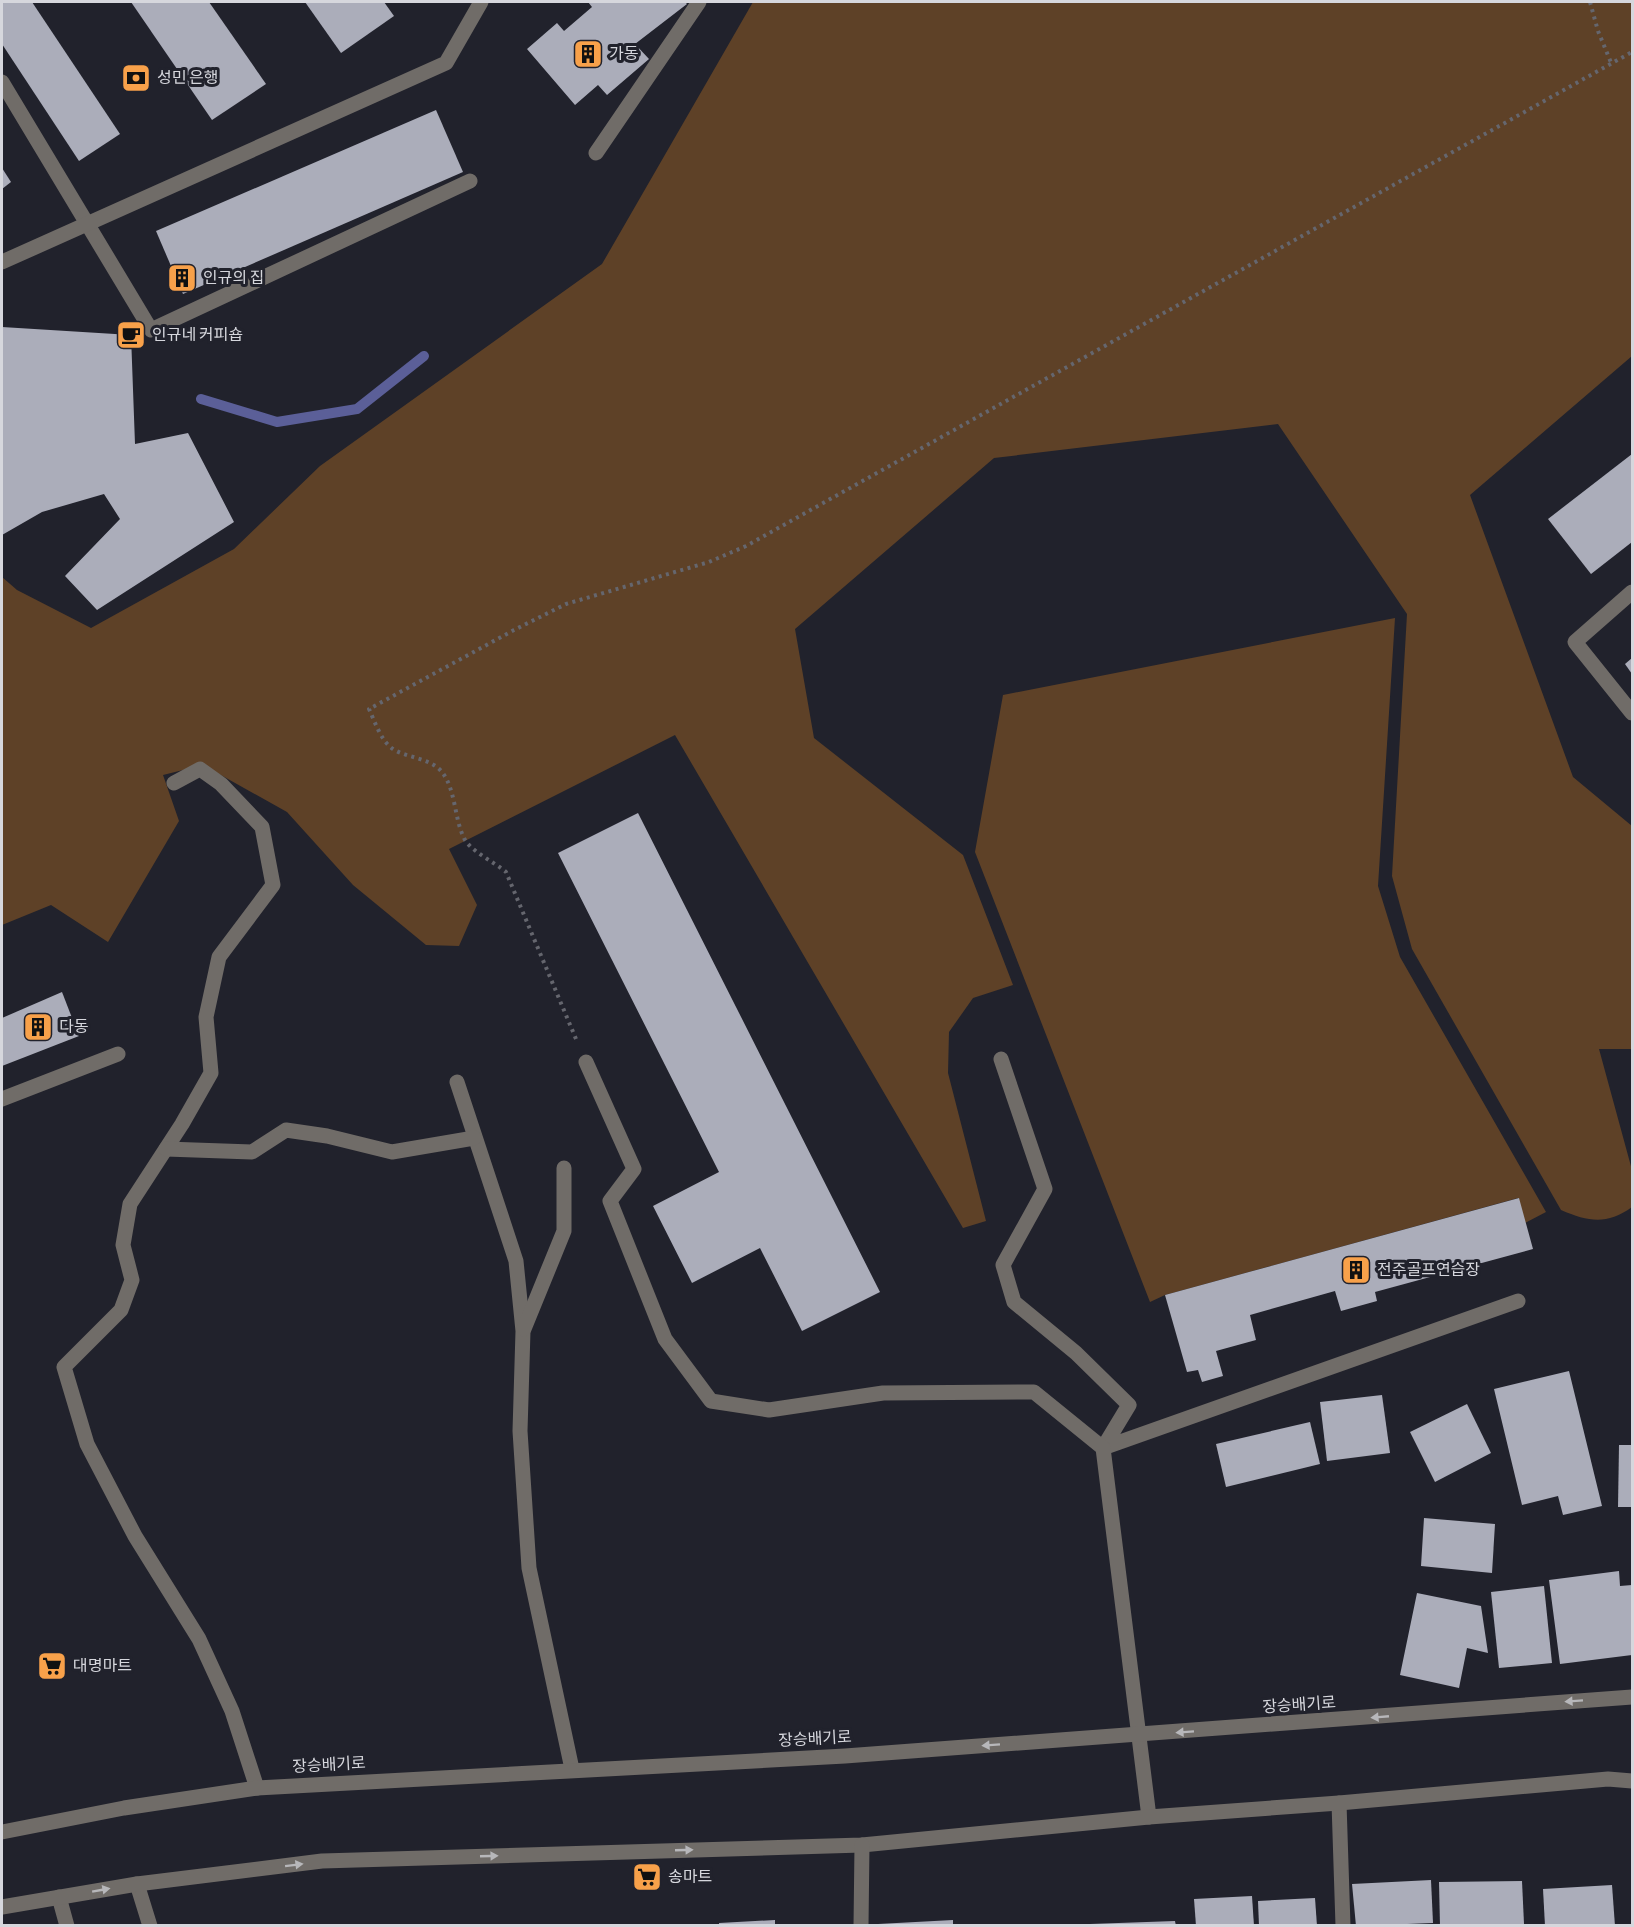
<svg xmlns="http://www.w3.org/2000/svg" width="1634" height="1927" viewBox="0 0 1634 1927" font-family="'Alegreya Sans','Noto Sans KR',sans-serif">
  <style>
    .green { fill: #5e4127 }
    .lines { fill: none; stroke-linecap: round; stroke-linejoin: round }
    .stream { stroke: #5b5f98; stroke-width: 10 }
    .building { fill: #abadba }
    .path { stroke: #65666e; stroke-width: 4; stroke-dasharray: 3 4.5; stroke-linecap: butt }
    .minor { stroke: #706c68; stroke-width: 15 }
    .oneway { fill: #b7b7ba }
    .labels { text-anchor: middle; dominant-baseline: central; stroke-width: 6; stroke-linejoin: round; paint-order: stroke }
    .poi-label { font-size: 16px; fill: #d6d7dd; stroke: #21222c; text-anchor: start }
    .street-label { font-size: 16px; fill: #d6d7dd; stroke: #21222c }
  </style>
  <rect width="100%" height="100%" fill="#21222c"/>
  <!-- green -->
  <g class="green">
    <path d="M753,2H1632V356L1470,495L1573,777L1632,826V1049H1599L1632,1170V1207C1607,1225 1589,1222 1561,1210L1412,949L1392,876L1407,614L1278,424L994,458L795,629L814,738L963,855L1013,985L973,998L949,1032L948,1073L986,1221L963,1228L675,735L449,849L477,905L459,946L426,945L353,885L287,812L203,765L163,775L179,821L108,942L51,905L2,925V577L17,590L91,628L234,549L320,466L602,264Z"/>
    <polygon points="1395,618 1378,886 1400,957 1546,1212 1525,1223 1518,1198 1165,1295 1150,1302 975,852 1003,695"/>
  </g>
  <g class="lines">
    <!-- stream -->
    <polyline class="stream" points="201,399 277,422 357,409 424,356"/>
  </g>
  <!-- building -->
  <g class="building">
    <polygon points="2,2 32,2 120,134 79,161 2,44"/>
    <polygon points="131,2 209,2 266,84 212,120"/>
    <polygon points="305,2 384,2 394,16 341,53"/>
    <polygon points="588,2 685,2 687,4 635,44 649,59 607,95 598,85 575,105 527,49 557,23 564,31 592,7"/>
    <polygon points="436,110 463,172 183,294 156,231"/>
    <polygon points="2,168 11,182 2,189"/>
    <polygon points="2,327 131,335 135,444 188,433 234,522 97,610 65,576 120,519 104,494 42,512 2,535"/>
    <polygon points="1632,454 1632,542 1591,574 1548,519"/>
    <polygon points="1632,658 1632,674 1625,664"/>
    <polygon points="638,813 880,1292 802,1331 760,1248 692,1283 653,1206 719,1172 558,853"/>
    <polygon points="62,992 79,1036 2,1066 2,1018"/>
    <polygon points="1519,1198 1533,1249 1375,1292 1377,1301 1341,1311 1335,1291 1250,1315 1256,1340 1216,1351 1223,1376 1202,1382 1198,1370 1187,1372 1165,1295"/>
    <polygon points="1569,1371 1602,1506 1563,1515 1558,1496 1522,1505 1494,1389"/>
    <polygon points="1382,1395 1390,1453 1327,1461 1320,1402"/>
    <polygon points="1467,1404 1491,1453 1435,1482 1410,1432"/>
    <polygon points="1310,1422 1320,1464 1226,1487 1216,1444"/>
    <polygon points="1619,1445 1632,1445 1632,1507 1618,1507"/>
    <polygon points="1424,1518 1495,1524 1492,1573 1421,1566"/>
    <polygon points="1619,1571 1620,1586 1632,1585 1632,1655 1560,1664 1549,1580"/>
    <polygon points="1544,1586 1552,1663 1499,1668 1491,1592"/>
    <polygon points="1417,1593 1481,1606 1488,1653 1467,1648 1459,1688 1400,1675"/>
    <polygon points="1431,1880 1433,1923 1356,1926 1352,1884"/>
    <polygon points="1522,1881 1524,1924 1440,1926 1439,1882"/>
    <polygon points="1612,1885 1615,1926 1545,1926 1543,1889"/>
    <polygon points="1252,1896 1254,1926 1196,1926 1194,1899"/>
    <polygon points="1315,1898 1317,1926 1259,1926 1258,1901"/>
    <polygon points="775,1920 775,1926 719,1926 719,1923"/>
    <polygon points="953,1920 953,1926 878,1926 878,1924"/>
    <polygon points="1175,1921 1176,1926 1090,1926 1090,1924"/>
  </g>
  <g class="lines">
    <!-- path -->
    <g class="path">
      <polyline points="1590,2 1598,31 1612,65"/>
      <path d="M576,1039L506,872C494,862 469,850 464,838C454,818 456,790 442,772C431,758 407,758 393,749C381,741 375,722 369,709L514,630L566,604L709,562L746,546L1632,52"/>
    </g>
    <!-- minor -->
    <g class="minor">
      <polyline points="2,82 151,330 470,181"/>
      <polyline points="596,153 699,2"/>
      <polyline points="2,262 446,63 481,2"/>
      <polyline points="1632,592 1575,642 1632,713"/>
      <polyline points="174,783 200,769 221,784 262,827 273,885 219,957 206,1017 211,1073 182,1124 130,1204 123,1245 132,1280 121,1310 64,1367 87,1444 135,1536 199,1639 232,1711 257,1788"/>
      <polyline points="1001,1059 1045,1189 1003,1265 1014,1302 1076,1353 1129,1405 1103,1448 1518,1301"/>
      <polyline points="586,1062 634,1169 610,1201 665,1339 711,1401 769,1410 883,1393 1034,1392 1103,1448 1149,1817"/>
      <polyline points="457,1082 516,1261 523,1331 520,1431 529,1568 572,1769"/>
      <polyline points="2,1099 118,1054"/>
      <polyline points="166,1149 252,1152 286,1130 327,1136 392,1152 474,1138"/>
      <polyline points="524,1329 564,1231 564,1168"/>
      <polyline points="1339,1803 1343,1926"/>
      <polyline points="2,1832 124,1808 257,1788 845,1756 1632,1697"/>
      <polyline points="137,1884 150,1926"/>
      <polyline points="59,1897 67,1926"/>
      <polyline points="2,1907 137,1884 322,1861 862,1845 1149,1817 1339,1803 1608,1779 1632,1781"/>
      <polyline points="861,1926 862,1845"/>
    </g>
  </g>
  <!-- one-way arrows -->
  <defs><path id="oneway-solid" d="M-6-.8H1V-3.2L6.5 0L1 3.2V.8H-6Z" transform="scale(1.5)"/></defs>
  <g class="oneway">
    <use href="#oneway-solid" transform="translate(1574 1701) rotate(176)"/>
    <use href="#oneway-solid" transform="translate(1380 1717) rotate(175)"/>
    <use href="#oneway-solid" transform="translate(1185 1732) rotate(176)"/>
    <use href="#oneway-solid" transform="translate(991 1745) rotate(176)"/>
    <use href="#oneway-solid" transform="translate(684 1850) rotate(-2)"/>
    <use href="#oneway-solid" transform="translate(489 1856) rotate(-2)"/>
    <use href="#oneway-solid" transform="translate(294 1865) rotate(-7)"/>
    <use href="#oneway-solid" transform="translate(101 1890) rotate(-10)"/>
  </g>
  <!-- icons -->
  <defs>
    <g id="building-square" transform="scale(1.5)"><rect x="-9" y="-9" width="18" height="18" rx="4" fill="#f8a14a" stroke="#21222c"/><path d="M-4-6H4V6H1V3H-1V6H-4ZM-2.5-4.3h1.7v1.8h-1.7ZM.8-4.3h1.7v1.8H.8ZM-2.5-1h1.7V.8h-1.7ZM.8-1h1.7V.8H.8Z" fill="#111"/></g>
    <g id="bank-square" transform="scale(1.5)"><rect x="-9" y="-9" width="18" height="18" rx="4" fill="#f8a14a" stroke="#21222c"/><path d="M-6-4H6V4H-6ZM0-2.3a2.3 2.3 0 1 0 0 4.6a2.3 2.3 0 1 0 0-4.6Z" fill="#111"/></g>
    <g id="cafe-square" transform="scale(1.5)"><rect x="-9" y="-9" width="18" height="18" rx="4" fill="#f8a14a" stroke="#21222c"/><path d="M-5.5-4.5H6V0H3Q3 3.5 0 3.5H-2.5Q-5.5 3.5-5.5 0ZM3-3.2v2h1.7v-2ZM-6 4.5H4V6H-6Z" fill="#111"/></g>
    <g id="supermarket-square" transform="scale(1.5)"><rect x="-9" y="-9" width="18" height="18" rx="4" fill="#f8a14a" stroke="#21222c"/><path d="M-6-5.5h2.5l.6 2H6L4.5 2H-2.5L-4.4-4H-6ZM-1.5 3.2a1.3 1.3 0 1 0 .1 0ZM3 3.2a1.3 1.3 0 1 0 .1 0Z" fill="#111"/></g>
  </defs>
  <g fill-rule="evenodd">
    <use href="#building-square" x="588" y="54"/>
    <use href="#bank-square" x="136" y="78"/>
    <use href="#building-square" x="182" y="278"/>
    <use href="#cafe-square" x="131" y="335"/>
    <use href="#building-square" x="38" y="1027"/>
    <use href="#building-square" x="1356" y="1270"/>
    <use href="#supermarket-square" x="52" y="1666"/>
    <use href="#supermarket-square" x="647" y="1877"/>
  </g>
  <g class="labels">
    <!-- poi labels -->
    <g class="poi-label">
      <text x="609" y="54">가동</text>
      <text x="157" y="78">성민 은행</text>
      <text x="203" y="278">인규의 집</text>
      <text x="152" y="335">인규네 커피숍</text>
      <text x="59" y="1027">다동</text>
      <text x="1377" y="1270">전주골프연습장</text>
      <text x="73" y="1666">대명마트</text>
      <text x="668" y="1877">송마트</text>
    </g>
    <!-- street labels -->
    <g class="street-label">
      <text transform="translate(1299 1705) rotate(-4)">장승배기로</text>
      <text transform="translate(815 1739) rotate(-3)">장승배기로</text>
      <text transform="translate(329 1765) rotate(-3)">장승배기로</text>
    </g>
  </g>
  <!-- border -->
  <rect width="1634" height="1927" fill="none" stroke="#d6d7dd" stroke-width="6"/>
</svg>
